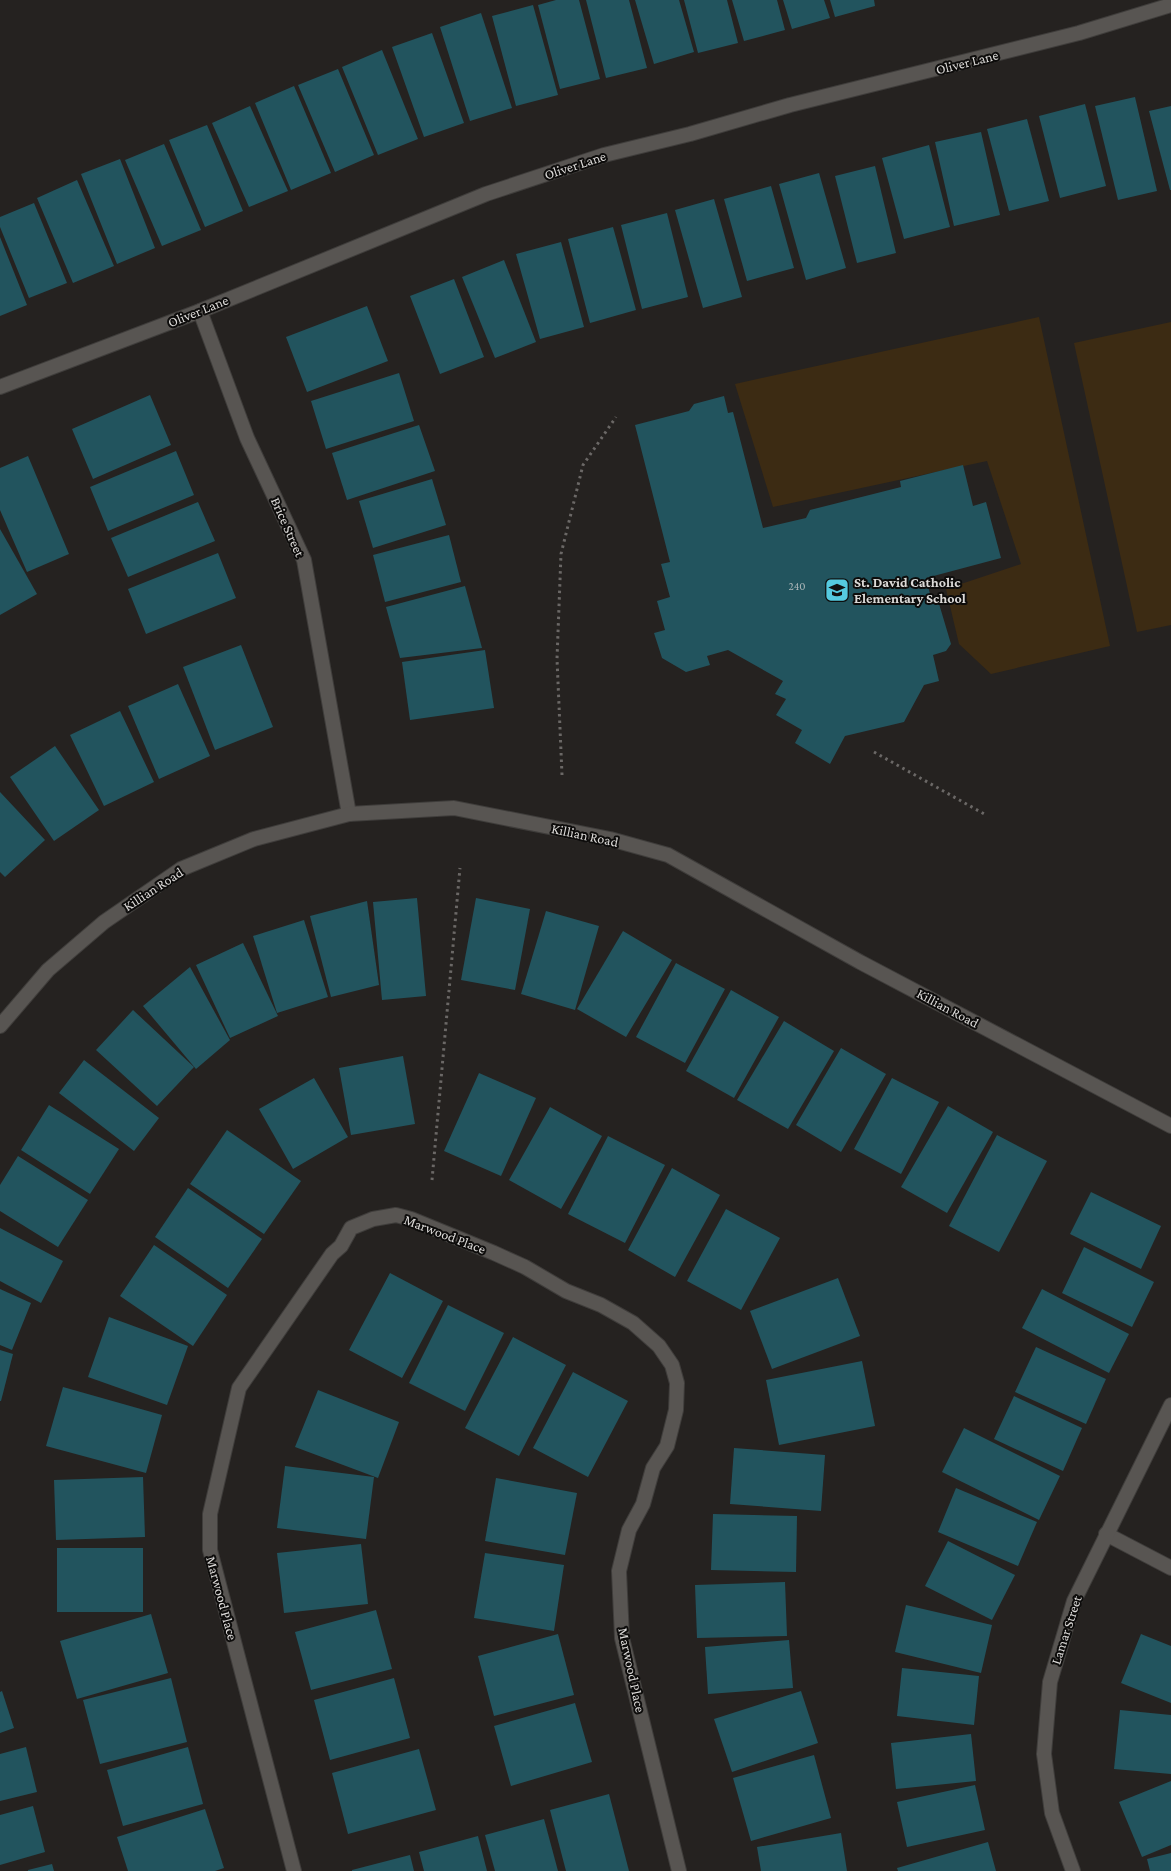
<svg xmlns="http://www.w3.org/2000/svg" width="1171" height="1871" viewBox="0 0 1171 1871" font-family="'Crimson Pro',serif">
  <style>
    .green { fill: #3c2b13 }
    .building { fill: #22545e }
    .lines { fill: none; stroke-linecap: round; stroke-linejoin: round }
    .minor-casing { stroke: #3f3d3b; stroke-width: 16 }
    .path { stroke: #6b6866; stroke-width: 3; stroke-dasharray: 2.5 4; stroke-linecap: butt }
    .minor { stroke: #585552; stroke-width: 14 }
    .labels { text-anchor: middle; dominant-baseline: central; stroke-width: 4; stroke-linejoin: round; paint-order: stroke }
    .number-label { font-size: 11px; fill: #aeb8ba }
    .street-label { font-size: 14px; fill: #dcdad8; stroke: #0d0c0b }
    .poi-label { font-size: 14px; font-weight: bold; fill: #dcdad8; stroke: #0d0c0b; text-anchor: start }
  </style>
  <rect width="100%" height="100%" fill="#252220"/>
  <!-- green -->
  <g class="green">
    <polygon points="1039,317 1110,646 991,674 959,644 946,589 1021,564 987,461 773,507 735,384"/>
    <polygon points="1171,322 1171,625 1137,632 1074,343"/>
  </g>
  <!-- building -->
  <g class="building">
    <polygon points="556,0 579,0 600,79 560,89 538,5"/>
    <polygon points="586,0 629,0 647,68 606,78"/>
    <polygon points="635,0 679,0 694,52 654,64"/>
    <polygon points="684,0 727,0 738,43 698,53"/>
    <polygon points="732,0 777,0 785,30 744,41"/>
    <polygon points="783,0 824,0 830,18 792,29"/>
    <polygon points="830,0 874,0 875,6 835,17"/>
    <polygon points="533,5 558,95 516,106 492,16"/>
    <polygon points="481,13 512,108 470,121 440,27"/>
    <polygon points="432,33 464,123 424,137 392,47"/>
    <polygon points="382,50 418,139 378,155 342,67"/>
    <polygon points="338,69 374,155 335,172 298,85"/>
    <polygon points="294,86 331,173 291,190 255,103"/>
    <polygon points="1135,97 1157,191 1118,200 1095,106"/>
    <polygon points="1085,104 1106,186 1060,198 1039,116"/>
    <polygon points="250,106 288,191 249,207 212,123"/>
    <polygon points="1171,106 1171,190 1170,190 1149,111"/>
    <polygon points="1027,119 1049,201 1009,211 987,129"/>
    <polygon points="207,125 243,211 205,227 169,140"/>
    <polygon points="981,132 1000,215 954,226 935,142"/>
    <polygon points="164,144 201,230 162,246 125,160"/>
    <polygon points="929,145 950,227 904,239 882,158"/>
    <polygon points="120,159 155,248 117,264 81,174"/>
    <polygon points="875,166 896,253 857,263 835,176"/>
    <polygon points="819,173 846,268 806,280 779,184"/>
    <polygon points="77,180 114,266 73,283 37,198"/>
    <polygon points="771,186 794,268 747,281 724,199"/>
    <polygon points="714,199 742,297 703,308 675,210"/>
    <polygon points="34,203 67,283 29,298 0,227 0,217"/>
    <polygon points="667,213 688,297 642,309 621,225"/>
    <polygon points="613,227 636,310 590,323 568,239"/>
    <polygon points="0,237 27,305 0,316"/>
    <polygon points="561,242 584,327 540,339 516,254"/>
    <polygon points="504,260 536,342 495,358 462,277"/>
    <polygon points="454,279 484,357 440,374 410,296"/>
    <polygon points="367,306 388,361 307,392 286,337"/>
    <polygon points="399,373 414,421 326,449 311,401"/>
    <polygon points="150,395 171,445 93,479 72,429"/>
    <polygon points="724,396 728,413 733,412 763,528 806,518 810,510 901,487 900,481 963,465 973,506 986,502 1001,558 926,578 930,594 937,597 951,644 946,651 933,655 939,681 924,685 904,722 845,736 830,764 795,743 802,730 776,715 786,699 775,694 783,681 728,650 707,656 710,665 686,672 662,658 654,633 665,630 657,601 670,597 661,564 670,562 635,425 689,411 694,404"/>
    <polygon points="419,425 435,471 347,500 332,453"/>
    <polygon points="176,451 194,495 108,531 90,487"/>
    <polygon points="28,456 69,554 27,572 0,510 0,468"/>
    <polygon points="432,479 446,525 373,548 359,501"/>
    <polygon points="198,502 215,541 128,577 111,538"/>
    <polygon points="0,529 37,594 0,615"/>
    <polygon points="449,535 461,582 385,602 373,555"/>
    <polygon points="218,553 236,598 146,634 128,589"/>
    <polygon points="465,586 482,648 400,658 386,607"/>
    <polygon points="241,645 273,727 215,750 183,667"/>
    <polygon points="485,650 494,708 410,720 402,662"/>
    <polygon points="178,684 210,756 159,779 128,706"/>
    <polygon points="120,711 154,782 104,806 70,735"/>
    <polygon points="55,746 99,810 54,841 10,777"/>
    <polygon points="0,792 45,840 5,877 0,872"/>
    <polygon points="417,898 426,996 382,1000 373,902"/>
    <polygon points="476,898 530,909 515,990 461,980"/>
    <polygon points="367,901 379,985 331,997 310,916"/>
    <polygon points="546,911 599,926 575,1010 521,994"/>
    <polygon points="304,920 328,997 277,1013 253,936"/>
    <polygon points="623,931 672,960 626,1037 577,1009"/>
    <polygon points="243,943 278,1016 230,1038 196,965"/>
    <polygon points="676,963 725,989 685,1063 636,1037"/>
    <polygon points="190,967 230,1040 196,1069 143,1006"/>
    <polygon points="731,990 779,1017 734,1098 686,1071"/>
    <polygon points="133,1010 194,1067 157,1106 96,1050"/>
    <polygon points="784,1021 834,1051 788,1129 737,1100"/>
    <polygon points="841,1048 886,1074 841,1152 796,1125"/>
    <polygon points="403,1056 415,1124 351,1135 339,1068"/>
    <polygon points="84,1060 159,1118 134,1151 59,1093"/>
    <polygon points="479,1073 536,1098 501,1176 444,1151"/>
    <polygon points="314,1078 348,1137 293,1169 259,1109"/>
    <polygon points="892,1078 939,1102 901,1174 854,1149"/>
    <polygon points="49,1105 119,1149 90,1194 21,1150"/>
    <polygon points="948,1106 993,1132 947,1213 901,1187"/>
    <polygon points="550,1107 602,1136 561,1209 509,1180"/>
    <polygon points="227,1130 301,1181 264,1234 190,1184"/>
    <polygon points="997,1135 1047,1161 999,1252 949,1226"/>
    <polygon points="608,1136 665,1165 625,1243 568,1214"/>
    <polygon points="18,1156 88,1200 58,1247 0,1211 0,1185"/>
    <polygon points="672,1168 720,1195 675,1277 628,1250"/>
    <polygon points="188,1188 262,1239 228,1288 155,1237"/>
    <polygon points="1091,1192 1161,1226 1141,1269 1070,1234"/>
    <polygon points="726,1209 780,1238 741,1310 687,1281"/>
    <polygon points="0,1228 63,1261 41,1303 0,1281"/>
    <polygon points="154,1245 227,1295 193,1346 120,1296"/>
    <polygon points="1084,1247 1154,1282 1132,1327 1062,1293"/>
    <polygon points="390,1273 443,1301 402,1378 349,1350"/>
    <polygon points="838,1278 860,1336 772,1369 750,1311"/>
    <polygon points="0,1289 31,1303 12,1350 0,1345"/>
    <polygon points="1042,1289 1129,1334 1109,1373 1022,1328"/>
    <polygon points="448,1305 504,1333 465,1411 409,1383"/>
    <polygon points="109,1317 188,1346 167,1405 88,1377"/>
    <polygon points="513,1337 566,1365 519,1456 465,1428"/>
    <polygon points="1036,1347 1106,1379 1086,1424 1015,1392"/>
    <polygon points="0,1350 13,1354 1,1401 0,1401"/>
    <polygon points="862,1361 875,1426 779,1445 766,1380"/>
    <polygon points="573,1372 628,1401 588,1477 533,1448"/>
    <polygon points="63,1387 162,1415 146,1473 46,1446"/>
    <polygon points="318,1390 399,1422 378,1478 295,1447"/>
    <polygon points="1014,1396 1082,1428 1063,1471 994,1439"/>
    <polygon points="964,1428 1060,1476 1039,1520 942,1472"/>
    <polygon points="734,1448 825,1455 821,1511 730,1504"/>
    <polygon points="285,1466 374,1477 366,1539 277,1528"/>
    <polygon points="143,1477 145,1537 56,1540 54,1480"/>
    <polygon points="496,1478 577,1493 565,1555 485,1541"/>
    <polygon points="956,1488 1037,1522 1018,1566 938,1532"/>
    <polygon points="713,1514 797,1516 796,1572 711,1570"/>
    <polygon points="948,1541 1015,1575 992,1620 925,1586"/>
    <polygon points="361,1544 368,1604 284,1613 277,1553"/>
    <rect x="57" y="1548" width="86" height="64"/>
    <polygon points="485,1553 564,1565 554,1631 474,1618"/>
    <polygon points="785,1582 787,1636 697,1638 695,1585"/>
    <polygon points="906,1605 992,1625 981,1673 895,1652"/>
    <polygon points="376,1610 392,1669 311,1690 295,1632"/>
    <polygon points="151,1614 168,1673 77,1699 60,1641"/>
    <polygon points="558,1634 574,1695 494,1716 478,1656"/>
    <polygon points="1141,1634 1171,1646 1171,1703 1121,1683"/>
    <polygon points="789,1640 793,1688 708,1694 705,1647"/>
    <polygon points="902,1668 979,1676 974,1725 897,1716"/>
    <polygon points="171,1678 187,1742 100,1764 83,1700"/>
    <polygon points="394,1678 410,1738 330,1760 314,1700"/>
    <polygon points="2,1691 14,1728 0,1733 0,1692"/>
    <polygon points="801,1691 818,1743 732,1772 714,1719"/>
    <polygon points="575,1703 592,1762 511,1786 494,1726"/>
    <polygon points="1120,1710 1171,1715 1171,1774 1114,1769"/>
    <polygon points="971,1734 976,1781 896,1789 891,1743"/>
    <polygon points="26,1747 37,1792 0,1801 0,1754"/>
    <polygon points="188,1747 203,1804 123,1826 107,1770"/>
    <polygon points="419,1749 436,1810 348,1834 332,1773"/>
    <polygon points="814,1755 831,1818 751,1841 733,1778"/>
    <polygon points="1171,1781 1171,1845 1142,1857 1119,1802"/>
    <polygon points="975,1785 985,1830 907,1847 897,1802"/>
    <polygon points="609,1794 629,1871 566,1871 550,1810"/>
    <polygon points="33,1806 45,1852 0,1865 0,1815"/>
    <polygon points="205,1809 224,1868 215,1871 128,1871 117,1837"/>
    <polygon points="544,1819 558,1871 495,1871 485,1835"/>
    <polygon points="841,1833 847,1871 761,1871 757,1847"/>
    <polygon points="478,1836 487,1871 424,1871 419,1852"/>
    <polygon points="988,1842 996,1871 898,1871 897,1868"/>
    <polygon points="1171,1853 1171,1871 1150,1871 1147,1859"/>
    <polygon points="410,1855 414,1871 352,1871 352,1870"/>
    <polygon points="52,1864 54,1871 28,1871 28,1870"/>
  </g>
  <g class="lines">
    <!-- minor casing -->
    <g class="minor-casing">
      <g id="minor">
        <polyline points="200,311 247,438 304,560 349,814"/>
        <polyline points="0,387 200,311 486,194 604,155 690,134 790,105 1079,33 1171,5"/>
        <polyline points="0,1026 48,970 104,922 181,869 254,839 349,814 454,808 610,839 668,855 860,962 1171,1126"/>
        <polyline points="1106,1534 1171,1568"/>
        <polyline points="294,1871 210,1550 210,1514 239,1388 332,1254 341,1246 351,1228 373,1219 396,1215 411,1219 494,1253 525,1267 566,1291 601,1305 633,1323 659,1346 672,1365 677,1383 676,1410 667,1446 653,1468 643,1504 629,1530 619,1571 622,1638 679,1871"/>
        <polyline points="1073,1871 1052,1813 1044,1754 1050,1682 1074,1601 1171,1405"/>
      </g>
    </g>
    <!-- path -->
    <g class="path">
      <polyline points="874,752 986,815"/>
      <polyline points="562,775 557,659 561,554 583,465 616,417"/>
      <polyline points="432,1180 460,868"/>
    </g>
    <!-- minor -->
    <use href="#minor" class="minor"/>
  </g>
  <!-- icons -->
  <defs>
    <g id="school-square" transform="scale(1.25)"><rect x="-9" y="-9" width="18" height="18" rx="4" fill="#55cae0" stroke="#0d0c0b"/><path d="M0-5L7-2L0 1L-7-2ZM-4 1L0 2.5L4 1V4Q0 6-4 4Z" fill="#111"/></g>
  </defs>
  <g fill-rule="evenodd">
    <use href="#school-square" x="837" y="590"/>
  </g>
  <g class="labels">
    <!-- number labels -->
    <g class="number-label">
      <text x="797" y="586">240</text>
    </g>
    <!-- street labels -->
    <g class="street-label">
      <text transform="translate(967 62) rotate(-14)">Oliver Lane</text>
      <text transform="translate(575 165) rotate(-18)">Oliver Lane</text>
      <text transform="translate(198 311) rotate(-22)">Oliver Lane</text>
      <text transform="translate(288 527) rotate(66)">Brice Street</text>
      <text transform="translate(585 835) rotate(12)">Killian Road</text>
      <text transform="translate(153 889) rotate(-33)">Killian Road</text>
      <text transform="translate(948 1008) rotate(28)">Killian Road</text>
      <text transform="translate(445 1234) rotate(21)">Marwood Place</text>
      <text transform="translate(222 1598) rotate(75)">Marwood Place</text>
      <text transform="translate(1066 1630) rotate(-72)">Lamar Street</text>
      <text transform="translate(632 1670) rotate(78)">Marwood Place</text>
    </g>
    <!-- poi labels -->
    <g class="poi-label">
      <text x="854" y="582">St. David Catholic<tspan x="854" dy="16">Elementary School</tspan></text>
    </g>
  </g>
</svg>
